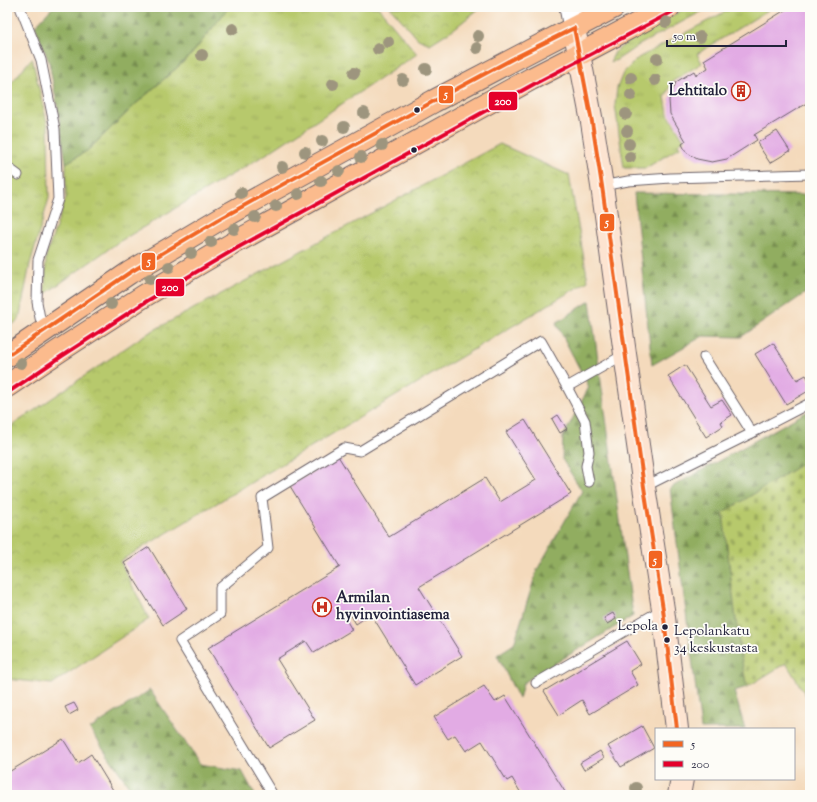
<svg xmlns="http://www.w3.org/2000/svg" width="817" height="802" viewBox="0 0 817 802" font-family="'Sorts Mill Goudy',serif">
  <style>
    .grass { fill: url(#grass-tufts); stroke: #6c7654 }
    .forest { fill: url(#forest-firs); stroke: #5a684e }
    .cemetery { fill: url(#cemetery-stones); stroke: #6c7654 }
    .park { fill: url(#park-crowns); stroke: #6c7654 }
    .building { fill: #e2abe4 }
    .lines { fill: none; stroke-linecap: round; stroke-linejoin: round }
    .service-casing { stroke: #6c6268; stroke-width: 11 }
    .tertiary-casing { stroke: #6c6268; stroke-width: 23 }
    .secondary-casing { stroke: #6c6268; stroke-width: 24 }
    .primary-casing { stroke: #6c6268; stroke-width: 24 }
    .service { stroke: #fff; stroke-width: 9 }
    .tertiary { stroke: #fff; stroke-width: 21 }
    .secondary { stroke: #fde4d1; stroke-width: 22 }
    .primary { stroke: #fbbb8d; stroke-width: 22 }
    .bus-1-casing { stroke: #fdfcf7; stroke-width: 7 }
    .bus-2-casing { stroke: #fdfcf7; stroke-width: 7 }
    .bus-1 { stroke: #f26522; stroke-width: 4 }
    .bus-2 { stroke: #e4002b; stroke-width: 4 }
    .tree { fill: #9d957e }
    .bus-dot { fill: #22223b; stroke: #fdfcf7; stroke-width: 1.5 }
    .labels { text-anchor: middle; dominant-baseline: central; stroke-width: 3.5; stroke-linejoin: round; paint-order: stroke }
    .bus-label { font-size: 14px; fill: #22223b; stroke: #fdfcf7; text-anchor: end }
    .poi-label { font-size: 15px; font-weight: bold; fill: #22223b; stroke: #fdfcf7; text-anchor: end }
    .line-badge { stroke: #fdfcf7; stroke-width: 1.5 }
    .badge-label { font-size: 11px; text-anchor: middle; font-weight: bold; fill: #fff }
  </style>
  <defs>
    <pattern id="grass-tufts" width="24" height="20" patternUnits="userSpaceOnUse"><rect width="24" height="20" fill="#b7c96c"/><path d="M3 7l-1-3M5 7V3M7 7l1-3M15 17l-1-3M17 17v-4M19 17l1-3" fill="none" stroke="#9dac5e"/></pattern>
    <pattern id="forest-firs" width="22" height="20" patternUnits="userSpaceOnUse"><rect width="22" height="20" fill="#91ad60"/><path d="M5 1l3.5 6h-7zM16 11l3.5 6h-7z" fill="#768c50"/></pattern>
    <pattern id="cemetery-stones" width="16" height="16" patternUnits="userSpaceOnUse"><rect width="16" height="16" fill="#b7c96c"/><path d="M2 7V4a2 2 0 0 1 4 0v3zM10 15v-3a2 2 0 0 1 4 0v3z" fill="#9dac5e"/></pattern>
    <pattern id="park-crowns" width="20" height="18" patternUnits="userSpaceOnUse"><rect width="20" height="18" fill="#b7c96c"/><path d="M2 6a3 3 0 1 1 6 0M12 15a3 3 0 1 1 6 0" fill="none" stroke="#9dac5e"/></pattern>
  </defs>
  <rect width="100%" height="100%" fill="#fdfcf7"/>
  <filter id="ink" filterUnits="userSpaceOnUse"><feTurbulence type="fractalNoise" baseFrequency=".025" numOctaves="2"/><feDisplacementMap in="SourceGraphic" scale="8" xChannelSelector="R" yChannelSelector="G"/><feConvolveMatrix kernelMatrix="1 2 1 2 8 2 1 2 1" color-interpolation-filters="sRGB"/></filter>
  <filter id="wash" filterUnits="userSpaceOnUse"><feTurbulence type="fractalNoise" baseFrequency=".012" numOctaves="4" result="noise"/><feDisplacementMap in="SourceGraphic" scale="16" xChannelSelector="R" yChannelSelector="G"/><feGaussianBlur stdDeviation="0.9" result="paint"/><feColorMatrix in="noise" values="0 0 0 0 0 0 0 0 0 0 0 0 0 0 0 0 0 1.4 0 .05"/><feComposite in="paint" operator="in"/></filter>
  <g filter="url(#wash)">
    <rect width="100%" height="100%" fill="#f4dabc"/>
    <!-- grass -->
    <g class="grass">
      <polygon points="229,7 378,7 417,54 268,153 117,243 45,294 46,256 66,198 66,163 87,151 137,103 190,56"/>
      <polygon points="688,7 710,7 639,45 617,60 610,62 615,52 636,35"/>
      <polygon points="734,7 773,7 697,54 702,63 673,81 665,97 668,114 684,140 678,144 680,147 646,168 624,168 615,105 617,88 623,73 638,58"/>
      <polygon points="32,58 48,127 49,198 30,264 19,320 7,328 7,88"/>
    </g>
    <!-- forest -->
    <g class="forest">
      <polygon points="53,7 229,7 190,56 137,103 87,151 66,163 58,110 49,62 35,26"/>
      <polygon points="634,193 810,195 810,290 741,337 703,336 652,365"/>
      <polygon points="590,301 633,616 523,683 519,699 497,655 514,644 537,570 582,491 562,459 563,437 589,387 556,323"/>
      <polygon points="810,410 810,459 723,513 740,652 747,687 734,691 745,729 701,729 670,488"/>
      <polygon points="150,690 200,764 242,771 255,795 135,795 90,729"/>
    </g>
    <!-- cemetery -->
    <polygon class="cemetery" points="810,459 810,702 786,663 747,687 740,652 723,513"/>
    <!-- park -->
    <g class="park">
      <polygon points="390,7 481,7 455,28 430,44 418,39"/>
      <polygon points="500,144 569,175 588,281 120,561 149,619 52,684 7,679 7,429 143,336"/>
    </g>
    <g id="blocks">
      <!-- building -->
      <g class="building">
        <polygon points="790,7 810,7 810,101 754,135 757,140 727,159 712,162 697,159 686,152 682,144 686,141 670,114 669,100 676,82 694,71 696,75 708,68 704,60"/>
        <polygon points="777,131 790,151 770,163 757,143"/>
        <polygon points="773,343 797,380 806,375 810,382 810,390 786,404 755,354"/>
        <polygon points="685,365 711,406 722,400 732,415 721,422 723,426 706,437 668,376"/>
        <polygon points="558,415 567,429 560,433 552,419"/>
        <polygon points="525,420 571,494 419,587 462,656 415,685 371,614 356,624 350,614 345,618 352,630 314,653 306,641 277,659 315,720 269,748 208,648 340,567 290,486 338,456 389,537 485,478 500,502 536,480 506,432"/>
        <polygon points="149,547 187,609 163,625 124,563"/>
        <polygon points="613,613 616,619 607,624 604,618"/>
        <polygon points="627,641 641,664 630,671 638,685 590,714 582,700 559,715 544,691"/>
        <polygon points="484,686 495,702 505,696 567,795 522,795 512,778 507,781 482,741 466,751 455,735 448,739 434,717"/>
        <polygon points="74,703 78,710 69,715 65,707"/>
        <polygon points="642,726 654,748 621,767 608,746"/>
        <polygon points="63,739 78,763 91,754 116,795 7,795 7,773"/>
        <polygon points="600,751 604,758 584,770 580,763"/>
      </g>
    </g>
  </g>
  <g filter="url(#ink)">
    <use href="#blocks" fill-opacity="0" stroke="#6c6268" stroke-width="1"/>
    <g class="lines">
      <!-- service casing -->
      <g class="service-casing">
        <g id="service">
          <polyline points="20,7 41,60 55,129 58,199 38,260 37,302 40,318 46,329"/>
          <polyline points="7,167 18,175"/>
          <polyline points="602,186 628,181 671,178 810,174"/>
          <polyline points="704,357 752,433"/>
          <polyline points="567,387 585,421 589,452 586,466 589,482"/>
          <polyline points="644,487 752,433 810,403"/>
          <polyline points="536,683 663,609"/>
          <polyline points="273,795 180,641 220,614 220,588 268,548 262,498 344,448 360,451 541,341 567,387 625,354"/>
        </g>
      </g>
      <!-- tertiary casing -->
      <g class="tertiary-casing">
        <polyline id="tertiary" points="570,7 574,28"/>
      </g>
      <!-- secondary casing -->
      <g class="secondary-casing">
        <g id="secondary">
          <polyline points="574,28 592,122 602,186 625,354 644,487 663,609 677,729"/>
          <polyline points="679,795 682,779"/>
        </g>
      </g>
      <!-- primary casing -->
      <g class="primary-casing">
        <g id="primary">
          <polyline points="7,356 129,273 218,220 434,101 614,7"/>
          <polyline points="7,386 59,351 144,296 234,243 531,79 578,55 669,7"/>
        </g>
      </g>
      <!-- service -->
      <use href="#service" class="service"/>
      <!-- tertiary -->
      <use href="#tertiary" class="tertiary"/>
      <!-- secondary -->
      <use href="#secondary" class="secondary"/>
      <!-- primary -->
      <use href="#primary" class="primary"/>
      <!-- bus-1 casing -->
      <g class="bus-1-casing">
        <polyline id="bus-1" points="7,356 129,273 218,220 434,101 518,56 574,28 592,122 602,186 644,487 663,609 677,729"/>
      </g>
      <!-- bus-2 casing -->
      <g class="bus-2-casing">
        <polyline id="bus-2" points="10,391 62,356 147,301 237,248 534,84 672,12"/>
      </g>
      <!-- bus-1 -->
      <use href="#bus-1" class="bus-1"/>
      <!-- bus-2 -->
      <use href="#bus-2" class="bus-2"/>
    </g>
    <!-- trees -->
    <g class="tree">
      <circle cx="666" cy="22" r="6"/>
      <circle cx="233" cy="29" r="6"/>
      <circle cx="478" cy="36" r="6"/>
      <circle cx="700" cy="37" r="6"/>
      <circle cx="388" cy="42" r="6"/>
      <circle cx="477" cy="48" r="6"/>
      <circle cx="378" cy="49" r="6"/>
      <circle cx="202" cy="55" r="6"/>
      <circle cx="657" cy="59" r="6"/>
      <circle cx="426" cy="69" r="6"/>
      <circle cx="354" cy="73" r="6"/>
      <circle cx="631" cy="78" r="6"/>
      <circle cx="403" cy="80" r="6"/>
      <circle cx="655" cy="80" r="6"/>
      <circle cx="333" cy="84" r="6"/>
      <circle cx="631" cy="95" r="6"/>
      <circle cx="364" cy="113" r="6"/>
      <circle cx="626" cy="114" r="6"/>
      <circle cx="344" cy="127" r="6"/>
      <circle cx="627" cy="131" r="6"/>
      <circle cx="322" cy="141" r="6"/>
      <circle cx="629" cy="144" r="6"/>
      <circle cx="382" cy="145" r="6"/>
      <circle cx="305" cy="152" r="6"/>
      <circle cx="361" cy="157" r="6"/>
      <circle cx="630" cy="157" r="6"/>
      <circle cx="282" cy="167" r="6"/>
      <circle cx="339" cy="171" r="6"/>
      <circle cx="321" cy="181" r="6"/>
      <circle cx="241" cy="193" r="6"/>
      <circle cx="298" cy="194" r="6"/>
      <circle cx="276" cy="206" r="6"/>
      <circle cx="255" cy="217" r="6"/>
      <circle cx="234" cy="229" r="6"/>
      <circle cx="211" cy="242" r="6"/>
      <circle cx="191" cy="253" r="6"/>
      <circle cx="169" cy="267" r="6"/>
      <circle cx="150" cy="279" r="6"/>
      <circle cx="111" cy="304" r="6"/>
      <circle cx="21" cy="363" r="6"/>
      <circle cx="636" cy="788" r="6"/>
    </g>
  </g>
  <!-- icons -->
  <defs>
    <g id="building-ring" transform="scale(1)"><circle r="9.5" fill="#fdfcf7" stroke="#c8321e" stroke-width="1.5"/><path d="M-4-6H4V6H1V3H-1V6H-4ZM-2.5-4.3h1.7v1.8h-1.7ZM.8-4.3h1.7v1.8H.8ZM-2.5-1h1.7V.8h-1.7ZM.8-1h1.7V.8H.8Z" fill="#c8321e"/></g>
    <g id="hospital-ring" transform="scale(1)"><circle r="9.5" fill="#fdfcf7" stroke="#c8321e" stroke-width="1.5"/><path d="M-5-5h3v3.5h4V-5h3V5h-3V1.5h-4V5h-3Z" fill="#c8321e"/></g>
  </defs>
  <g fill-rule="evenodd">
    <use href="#building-ring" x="741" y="91"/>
    <use href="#hospital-ring" x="322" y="607"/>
  </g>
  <!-- markers -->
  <g class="bus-dot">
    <circle cx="417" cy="110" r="3.5"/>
    <circle cx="414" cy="150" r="3.5"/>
    <circle cx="665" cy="627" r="3.5"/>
    <circle cx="667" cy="640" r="3.5"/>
  </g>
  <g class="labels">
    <!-- bus labels -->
    <g class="bus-label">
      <text x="658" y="627">Lepola</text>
      <text x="674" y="632" text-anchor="start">Lepolankatu<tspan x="674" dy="17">34 keskustasta</tspan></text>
    </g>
    <!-- poi labels -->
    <g class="poi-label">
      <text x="727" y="91">Lehtitalo</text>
      <text x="336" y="598" text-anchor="start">Armilan<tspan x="336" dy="17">hyvinvointiasema</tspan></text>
    </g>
  </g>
  <g class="line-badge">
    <rect x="438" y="85" width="16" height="19" rx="4" fill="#f26522"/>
    <rect x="488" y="91" width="30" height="20" rx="4" fill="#e4002b"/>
    <rect x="599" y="213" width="16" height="19" rx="4" fill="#f26522"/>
    <rect x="141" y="252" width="15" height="19" rx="4" fill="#f26522"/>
    <rect x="155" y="278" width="30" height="19" rx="4" fill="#e4002b"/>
    <rect x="648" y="550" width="15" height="19" rx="4" fill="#f26522"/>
  </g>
  <g class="badge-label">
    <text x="446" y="98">5</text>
    <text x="503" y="105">200</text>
    <text x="607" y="226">5</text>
    <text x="149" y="265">5</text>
    <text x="170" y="291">200</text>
    <text x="655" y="564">5</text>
  </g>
  <!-- margin -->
  <rect width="817" height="802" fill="none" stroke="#fdfcf7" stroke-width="24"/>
  <!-- legend -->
  <rect x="655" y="728" width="140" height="52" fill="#fdfcf7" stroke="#a5a5ac"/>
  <rect x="663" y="741" width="20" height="6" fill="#f26522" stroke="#a5a5ac"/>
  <text x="691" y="748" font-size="12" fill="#22223b">5</text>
  <rect x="663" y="761" width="20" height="6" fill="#e4002b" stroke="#a5a5ac"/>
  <text x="691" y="768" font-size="12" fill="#22223b">200</text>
  <!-- scale -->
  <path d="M667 40v6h119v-6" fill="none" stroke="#22223b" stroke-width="2"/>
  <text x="673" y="40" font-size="12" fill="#22223b" stroke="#fdfcf7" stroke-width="3" paint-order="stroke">50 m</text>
</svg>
